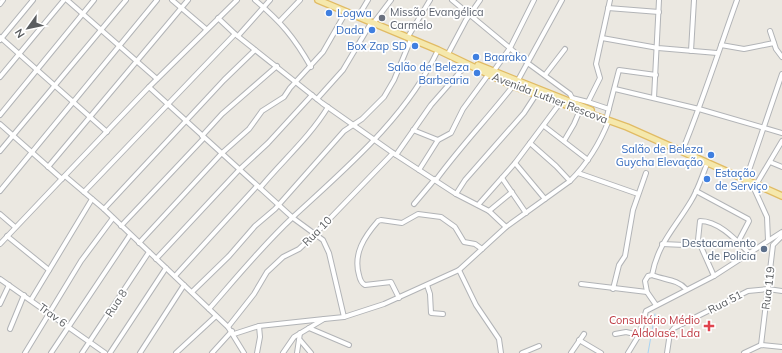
<svg xmlns="http://www.w3.org/2000/svg" width="782" height="353" viewBox="0 0 782 353" font-family="Mulish,sans-serif">
  <style>
    .lines { fill: none; stroke-linecap: round; stroke-linejoin: round }
    .stream { stroke: #a7d4f5; stroke-width: 1 }
    .minor-casing { stroke: #b2b4b7; stroke-width: 6 }
    .major-casing { stroke: #e1bb64; stroke-width: 8 }
    .minor { stroke: #fff; stroke-width: 4 }
    .major { stroke: #f5e8ac; stroke-width: 5.5 }
    .shop-dot { fill: #3f7fe0; stroke: #fff; stroke-width: 1.5 }
    .worship-dot { fill: #6b7280; stroke: #fff; stroke-width: 1.5 }
    .service-dot { fill: #5c6f8a; stroke: #fff; stroke-width: 1.5 }
    .health-dot { fill: #e0444e; stroke: #fff; stroke-width: 1.5 }
    .labels { text-anchor: middle; dominant-baseline: central; stroke-width: 3.5; stroke-linejoin: round; paint-order: stroke }
    .worship-label { font-size: 11px; fill: #5b616d; stroke: #fff; text-anchor: start }
    .shop-label { font-size: 11px; fill: #366cbe; stroke: #fff; text-anchor: end }
    .street-label { font-size: 11px; fill: #5a5d60; stroke: #fff }
    .service-label { font-size: 11px; fill: #4e5e75; stroke: #fff; text-anchor: end }
    .health-label { font-size: 11px; fill: #be3a42; stroke: #fff; text-anchor: end }
  </style>
  <rect width="100%" height="100%" fill="#ebe8e1"/>
  <g class="lines">
    <!-- stream -->
    <polyline class="stream" points="648,353 655,314"/>
    <!-- minor casing -->
    <g class="minor-casing">
      <g id="minor">
        <polyline points="67,0 157,79"/>
        <polyline points="172,0 206,29"/>
        <path d="M255,0C281,22 294,37 311,67"/>
        <polyline points="452,0 529,64 570,94 572,98 571,103"/>
        <polyline points="0,4 3,0"/>
        <polyline points="608,8 659,12"/>
        <polyline points="359,15 368,0"/>
        <polyline points="218,18 235,34 322,103 393,153 456,194 489,211 506,227"/>
        <polyline points="280,21 300,0"/>
        <polyline points="375,21 391,0"/>
        <polyline points="770,31 776,49 782,57"/>
        <polyline points="409,35 430,0"/>
        <polyline points="238,36 270,0"/>
        <polyline points="0,37 107,132"/>
        <polyline points="602,38 658,48 717,53"/>
        <polyline points="0,40 33,0"/>
        <polyline points="721,45 744,49 774,43"/>
        <polyline points="691,51 694,0"/>
        <polyline points="449,52 466,20 480,0"/>
        <polyline points="493,72 510,48 534,0"/>
        <polyline points="545,75 565,49"/>
        <polyline points="0,77 64,0"/>
        <polyline points="517,82 562,0"/>
        <polyline points="149,87 293,218 323,240 329,253 344,317"/>
        <polyline points="615,89 699,109 782,133"/>
        <polyline points="572,98 588,102"/>
        <polyline points="654,98 659,0"/>
        <polyline points="317,99 343,70 371,23"/>
        <polyline points="609,109 588,102 600,78 596,64 610,0"/>
        <polyline points="0,115 94,0"/>
        <polyline points="607,116 619,70 656,75"/>
        <polyline points="0,124 62,179"/>
        <polyline points="544,126 588,160"/>
        <polyline points="413,130 438,140"/>
        <polyline points="202,136 222,114 277,66"/>
        <polyline points="564,141 574,124 580,110"/>
        <polyline points="530,143 556,166 570,181"/>
        <path d="M683,149C703,100 719,50 737,0"/>
        <polyline points="0,151 126,0"/>
        <polyline points="396,155 431,105 467,64"/>
        <polyline points="770,162 782,167"/>
        <polyline points="515,163 545,199"/>
        <polyline points="48,167 188,0"/>
        <polyline points="419,170 438,140 451,133 463,109 488,75"/>
        <polyline points="578,173 638,194"/>
        <polyline points="65,176 104,209 228,327 244,353"/>
        <polyline points="502,178 526,213"/>
        <polyline points="746,179 782,74"/>
        <path d="M436,180C460,147 488,118 513,86"/>
        <polyline points="757,183 782,141"/>
        <polyline points="752,184 767,217 768,240"/>
        <path d="M260,188C283,160 309,138 328,107"/>
        <polyline points="0,191 157,0"/>
        <polyline points="696,191 748,219 749,221 738,242"/>
        <polyline points="84,192 235,34"/>
        <polyline points="456,194 465,180 524,113 537,93"/>
        <polyline points="414,204 435,179"/>
        <polyline points="478,205 515,163 560,103"/>
        <polyline points="104,209 224,80 255,50"/>
        <polyline points="489,211 512,192"/>
        <polyline points="0,214 15,227"/>
        <polyline points="121,226 204,138"/>
        <polyline points="7,236 49,270"/>
        <polyline points="139,243 221,154 249,129 262,111 284,97 290,88 323,52 346,12"/>
        <polyline points="0,244 149,87 237,0"/>
        <polyline points="662,244 685,245"/>
        <polyline points="156,259 239,170 268,143 312,95"/>
        <polyline points="459,270 476,305 499,339 501,353"/>
        <path d="M652,275C664,280 677,279 686,289"/>
        <polyline points="175,276 257,186"/>
        <path d="M714,276L698,240L700,221C719,221 736,240 748,252"/>
        <polyline points="0,279 105,353"/>
        <polyline points="581,284 647,292"/>
        <polyline points="427,285 430,294 431,313 443,314"/>
        <polyline points="613,289 619,265 625,256 633,210 646,173"/>
        <polyline points="192,292 229,256 255,226 275,209 344,131 362,119 384,97 394,80 411,39"/>
        <path d="M399,298L391,282L365,285C361,283 360,280 359,275C353,254 364,237 378,221L381,220L402,223L418,214L441,217L455,227L464,242L475,244L482,249"/>
        <polyline points="31,300 92,199"/>
        <polyline points="0,304 9,285"/>
        <path d="M656,305L647,292L645,281L648,276L652,275C658,243 675,228 691,201C698,190 702,176 707,164"/>
        <path d="M209,309C236,278 263,245 293,217C346,168 407,117 438,50"/>
        <polyline points="228,327 254,294 267,272 283,257 299,249 315,234 393,153"/>
        <polyline points="309,328 349,345"/>
        <polyline points="10,329 24,295"/>
        <polyline points="234,334 259,326 324,319"/>
        <polyline points="615,334 626,332 639,335"/>
        <polyline points="300,340 311,353"/>
        <polyline points="579,340 601,353"/>
        <polyline points="761,345 773,245 782,236"/>
        <polyline points="25,353 81,261 113,218"/>
        <polyline points="51,353 130,235"/>
        <polyline points="82,353 149,252"/>
        <polyline points="110,353 166,268"/>
        <polyline points="140,353 184,285"/>
        <polyline points="176,353 216,316"/>
        <polyline points="212,353 232,331"/>
        <polyline points="257,353 260,337 259,326"/>
        <path d="M283,353L294,337L324,319L344,317L384,304L459,270L506,227L570,181C587,164 600,143 609,120"/>
        <polyline points="297,353 300,333"/>
        <polyline points="522,353 539,346"/>
        <polyline points="571,353 584,334"/>
        <polyline points="628,353 639,335 646,311 714,276 782,232"/>
        <polyline points="667,353 670,333 674,328 748,291 768,289 782,291"/>
        <polyline points="744,353 761,345 782,347"/>
      </g>
    </g>
    <!-- major casing -->
    <g class="major-casing">
      <g id="major">
        <polyline points="318,0 438,50 513,86 627,127 782,196"/>
        <polyline points="478,65 591,110"/>
      </g>
    </g>
    <!-- minor -->
    <use href="#minor" class="minor"/>
    <!-- major -->
    <use href="#major" class="major"/>
  </g>
  <!-- markers -->
  <g class="shop-dot">
    <circle cx="329" cy="13" r="4"/>
    <circle cx="372" cy="30" r="4"/>
    <circle cx="415" cy="46" r="4"/>
    <circle cx="476" cy="57" r="4"/>
    <circle cx="477" cy="73" r="4"/>
    <circle cx="711" cy="155" r="4"/>
    <circle cx="707" cy="179" r="4"/>
  </g>
  <circle class="worship-dot" cx="382" cy="18" r="4"/>
  <circle class="service-dot" cx="764" cy="249" r="4"/>
  <path class="health-dot" d="M707 320h4v4h4v4h-4v4h-4v-4h-4v-4h4z"/>
  <g class="labels">
    <!-- worship labels -->
    <g class="worship-label">
      <text x="390" y="12">Missão Evangélica<tspan x="390" dy="13">Carmelo</tspan></text>
    </g>
    <!-- shop labels -->
    <g class="shop-label">
      <text x="337" y="13" text-anchor="start">Logwa</text>
      <text x="364" y="30">Dada</text>
      <text x="407" y="46">Box Zap SD</text>
      <text x="484" y="57" text-anchor="start">Baarako</text>
      <text x="469" y="67">Salão de Beleza<tspan x="469" dy="13">Barbearia</tspan></text>
      <text x="703" y="149">Salão de Beleza<tspan x="703" dy="13">Guycha Elevação</tspan></text>
      <text x="715" y="173" text-anchor="start">Estação<tspan x="715" dy="13">de Serviço</tspan></text>
    </g>
    <!-- street labels -->
    <g class="street-label">
      <text transform="translate(550 98) rotate(21)">Avenida Luther Rescova</text>
      <text transform="translate(317 231) rotate(-45)">Rua 10</text>
      <text transform="translate(768 288) rotate(-83)">Rua 119</text>
      <text transform="translate(725 302) rotate(-27)">Rua 51</text>
      <text transform="translate(116 303) rotate(-57)">Rua 8</text>
      <text transform="translate(53 315) rotate(36)">Trav 6</text>
    </g>
    <!-- service labels -->
    <g class="service-label">
      <text x="756" y="243">Destacamento<tspan x="756" dy="13">de Policia</tspan></text>
    </g>
    <!-- health labels -->
    <g class="health-label">
      <text x="700" y="320">Consultório Médio<tspan x="700" dy="13">Aldolase, Lda</tspan></text>
    </g>
  </g>
  <!-- north arrow -->
  <g transform="translate(28 28) rotate(237)" stroke="#ffffff" stroke-width="3" paint-order="stroke">
  <path d="M0-3L7 15L0 10L-7 15Z" fill="#5a5d60"/>
  <text y="-6" font-size="11" font-weight="bold" text-anchor="middle" fill="#5a5d60">N</text>
  </g>
</svg>
